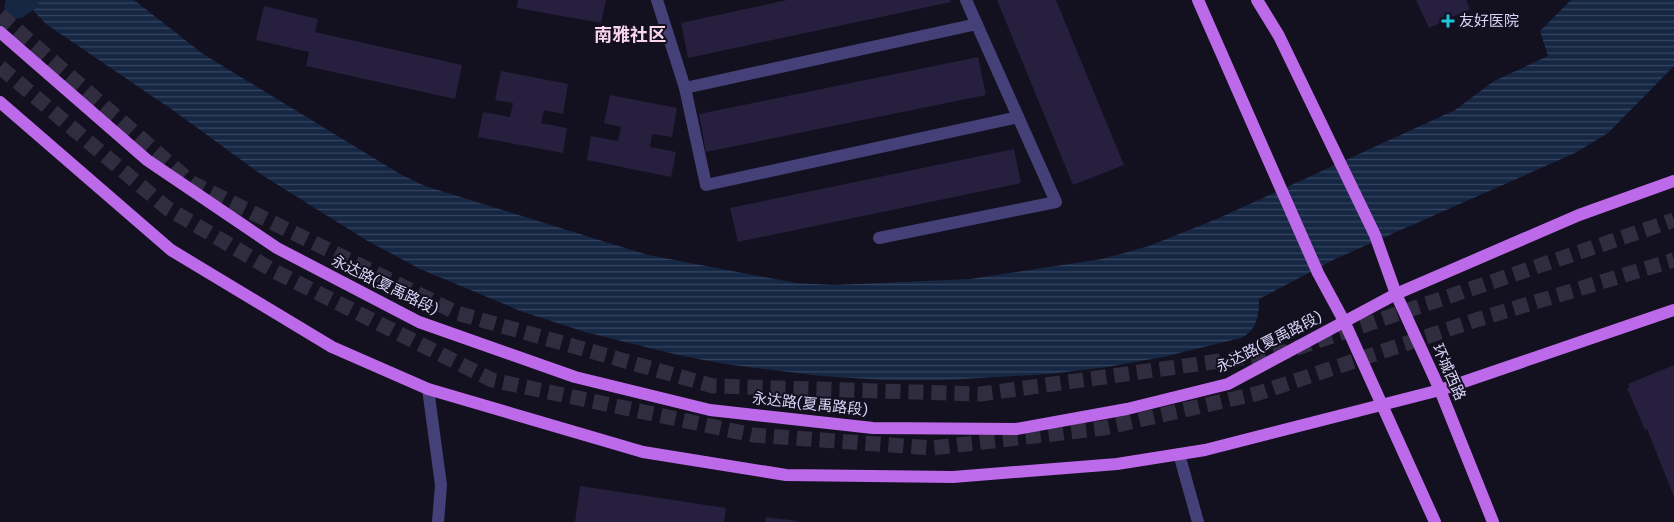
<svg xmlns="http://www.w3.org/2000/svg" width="1674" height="522" viewBox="0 0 1674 522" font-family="'DM Sans','Noto Sans SC',sans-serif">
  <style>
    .water { fill: url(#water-rules) }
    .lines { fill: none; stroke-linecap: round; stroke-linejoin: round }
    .canal { stroke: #162744; stroke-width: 25 }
    .building { fill: #261f3e }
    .highway-tunnel { stroke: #312d40; stroke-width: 15; stroke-dasharray: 15 8; stroke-linecap: butt }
    .lane { stroke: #454178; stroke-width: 12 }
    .street { stroke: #454178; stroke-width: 12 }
    .primary { stroke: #bd6aea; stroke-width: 12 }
    .poi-dot { fill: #1fc4db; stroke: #13101f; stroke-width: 2 }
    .labels { text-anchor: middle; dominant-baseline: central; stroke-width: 4; stroke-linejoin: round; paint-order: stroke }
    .poi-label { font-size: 15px; fill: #d9d4f9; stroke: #13101f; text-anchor: start }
    .street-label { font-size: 15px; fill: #d9d4f9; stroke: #13101f }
    .quarter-label { font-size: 18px; font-weight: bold; fill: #f9d6ec; stroke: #13101f }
  </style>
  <defs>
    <pattern id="water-rules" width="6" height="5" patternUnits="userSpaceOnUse" patternTransform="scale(1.25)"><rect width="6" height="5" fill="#162744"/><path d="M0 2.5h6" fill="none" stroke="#374560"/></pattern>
  </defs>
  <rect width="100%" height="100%" fill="#13101f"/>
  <!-- water -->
  <path class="water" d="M23,0H134L203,54L400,174L425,186L648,255L796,283L834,285L970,279L1102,259L1149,246L1219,218L1455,110L1494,81L1548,56L1540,31L1571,0H1674V66L1608,133L1575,153L1335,259L1259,299C1259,316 1257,330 1241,338L1163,357L1107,367L1050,374L947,380H884L821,376L725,364L678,355L585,332L523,312L420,269L366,240L262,175L174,111L46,24Z"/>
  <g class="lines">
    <!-- canal -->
    <polyline class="canal" points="17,6 26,0"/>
  </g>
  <!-- building -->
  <g class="building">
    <polygon points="518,0 606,0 601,23 517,8"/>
    <polygon points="787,0 950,0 951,2 688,58 681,23"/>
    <polygon points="997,0 1056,0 1124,165 1073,185"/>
    <polygon points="1416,0 1466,0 1470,9 1429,28"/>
    <polygon points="264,6 318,19 315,32 462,65 455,99 306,66 309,52 256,40"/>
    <polygon points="978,57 986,95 706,152 699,114"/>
    <polygon points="501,71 568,84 563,114 544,110 541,123 567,128 563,153 478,137 483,112 510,117 513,103 495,100"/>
    <polygon points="610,95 677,108 672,137 652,134 650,147 676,152 671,177 587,160 591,136 618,141 621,127 604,123"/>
    <polygon points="1014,149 1021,183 738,242 730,208"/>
    <polygon points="1674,365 1674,497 1647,429 1645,430 1627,388 1630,387 1628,384"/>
    <polygon points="580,486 726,508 724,522 575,522"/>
    <polygon points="766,517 798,521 798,522 765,522"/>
  </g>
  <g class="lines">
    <!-- highway-tunnel -->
    <g class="highway-tunnel">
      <polyline points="0,15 192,183 457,313 713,386 981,394 1285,352 1674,220"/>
      <polyline points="0,67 167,208 274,271 492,380 753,435 932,448 1104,428 1259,393 1476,320 1674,260"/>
    </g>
    <!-- lane -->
    <g class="lane">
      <polyline points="657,0 685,88 706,185 1018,117"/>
      <polyline points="685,88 977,24"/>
      <polyline points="879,238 1056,202 966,0"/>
      <polyline points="1179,454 1198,522"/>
    </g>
    <!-- street -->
    <polyline class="street" points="428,389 441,485 438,522"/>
    <!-- primary -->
    <g class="primary">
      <polyline points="1198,0 1318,273 1344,321 1435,522"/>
      <polyline points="1257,0 1279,36 1375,235 1396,294 1440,390 1493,522"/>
      <polyline points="0,32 147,160 277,248 419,322 575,377 710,410 873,428 1016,429 1127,409 1228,384 1396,294 1579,215 1674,181"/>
      <polyline points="0,102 171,250 332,347 428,389 643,452 786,475 953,477 1117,464 1205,450 1440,390 1674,310"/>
    </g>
  </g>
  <!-- markers -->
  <path class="poi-dot" d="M1445.5 13.5h5v5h5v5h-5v5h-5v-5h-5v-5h5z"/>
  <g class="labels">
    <!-- poi labels -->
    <g class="poi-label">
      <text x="1459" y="21">友好医院</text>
    </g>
    <!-- street labels -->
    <g class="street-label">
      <text transform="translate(385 285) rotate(26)">永达路(夏禹路段)</text>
      <text transform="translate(1269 342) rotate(-27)">永达路(夏禹路段)</text>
      <text transform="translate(1449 372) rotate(66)">环城西路</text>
      <text transform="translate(810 404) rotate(6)">永达路(夏禹路段)</text>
    </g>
    <!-- quarter labels -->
    <g class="quarter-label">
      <text x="630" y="35">南雅社区</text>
    </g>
  </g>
</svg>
